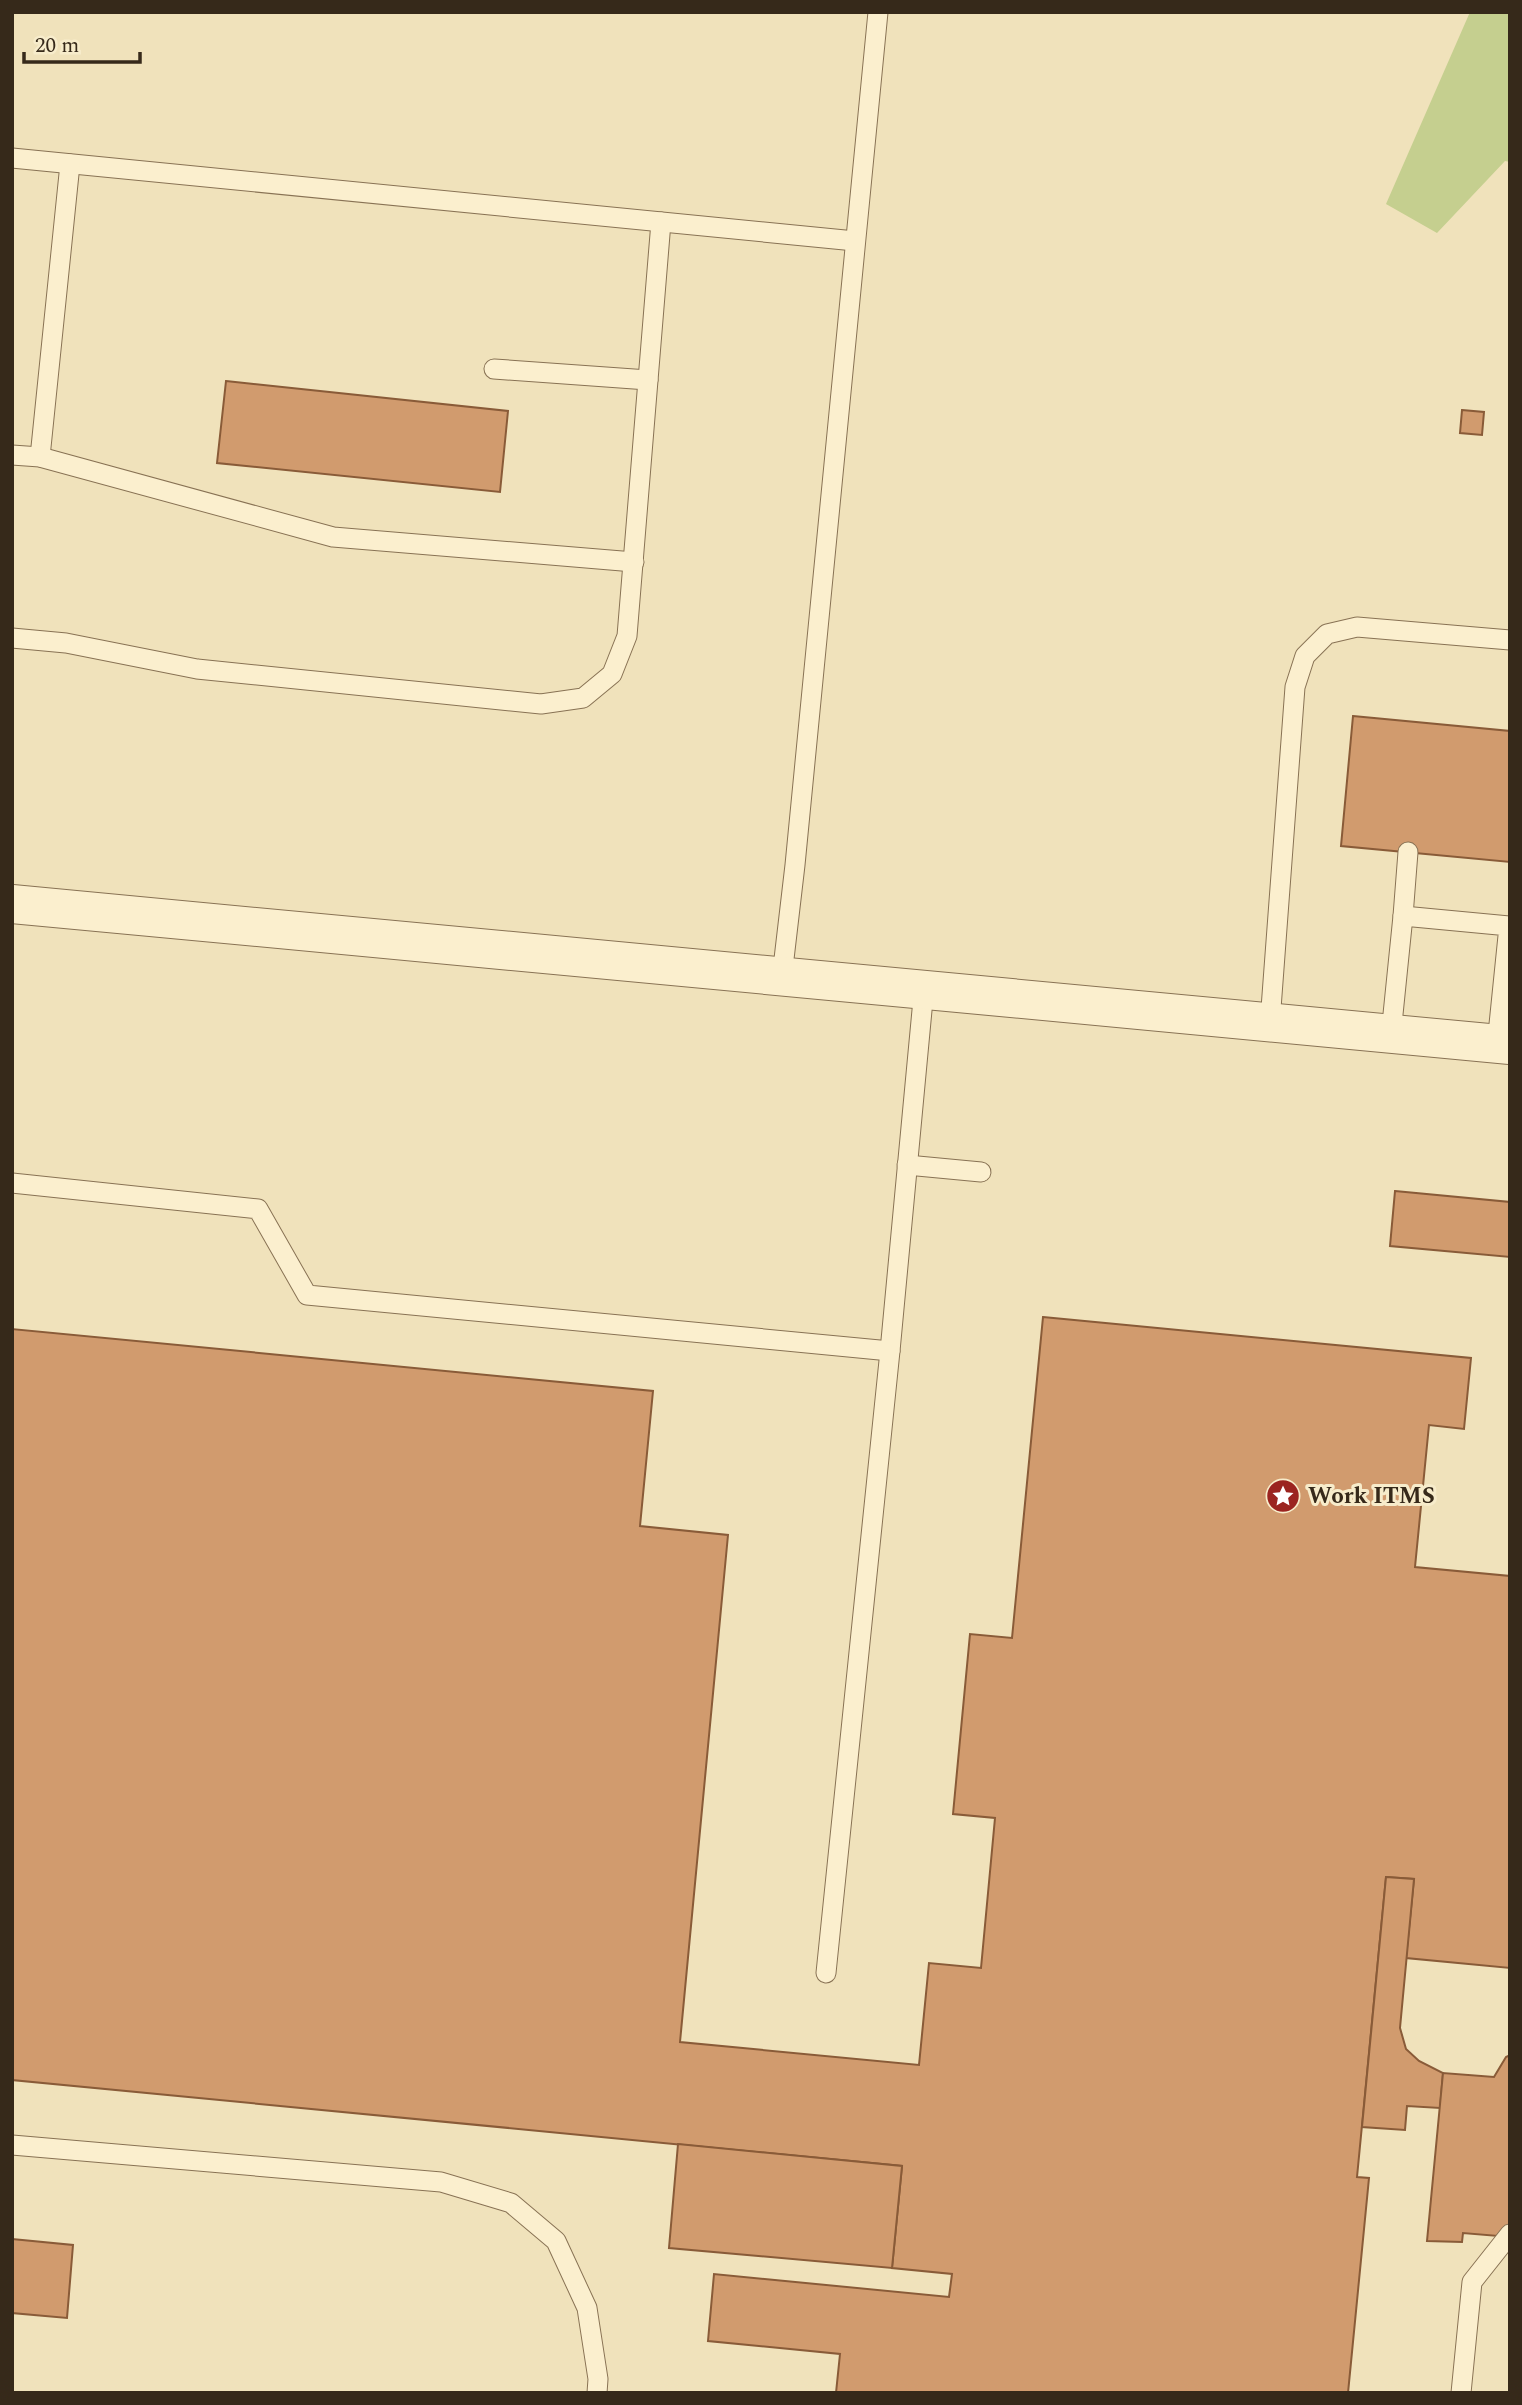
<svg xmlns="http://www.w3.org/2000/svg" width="1522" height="2405" viewBox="0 0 1522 2405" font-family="Spectral,serif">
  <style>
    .green { fill: #c5cf8f }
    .building { fill: #d19b6e; stroke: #895b38; stroke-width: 2 }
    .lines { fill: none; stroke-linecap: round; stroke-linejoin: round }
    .service-casing { stroke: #887254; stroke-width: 21 }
    .minor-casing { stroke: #887254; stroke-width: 40 }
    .service { stroke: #fbefce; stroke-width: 19 }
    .minor { stroke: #fbefce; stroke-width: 38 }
    .labels { text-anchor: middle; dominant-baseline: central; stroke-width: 6; stroke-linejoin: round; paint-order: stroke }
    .poi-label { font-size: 23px; font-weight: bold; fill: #36291a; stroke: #f7eccb; text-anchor: start }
  </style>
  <rect width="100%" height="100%" fill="#f0e2bb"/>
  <!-- green -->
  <polygon class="green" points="1470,12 1510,12 1510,162 1505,161 1437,233 1386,204"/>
  <!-- building -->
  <g class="building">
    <polygon points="226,381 508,411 500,492 217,463"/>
    <polygon points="1462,410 1484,412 1482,435 1460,433"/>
    <polygon points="1353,716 1510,731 1510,862 1341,846"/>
    <polygon points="1395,1191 1510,1202 1510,1257 1390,1246"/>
    <polygon points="1043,1317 1471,1358 1464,1429 1429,1425 1415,1567 1510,1576 1510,1968 1406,1958 1414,1879 1386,1877 1357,2177 1369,2178 1348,2393 836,2393 840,2354 708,2341 714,2274 949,2297 952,2274 892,2268 902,2166 12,2080 12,1329 653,1391 640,1526 728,1535 680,2042 919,2065 929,1963 981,1968 995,1818 953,1814 970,1634 1012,1638"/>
    <polygon points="1386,1877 1414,1879 1400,2028 1406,2049 1419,2061 1443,2073 1440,2108 1407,2106 1405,2130 1362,2127"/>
    <polygon points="1510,2055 1510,2237 1463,2233 1462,2242 1427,2241 1443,2073 1494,2077 1506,2057"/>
    <polygon points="678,2144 902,2166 892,2268 669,2248"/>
    <polygon points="12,2239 73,2245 67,2318 12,2313"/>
  </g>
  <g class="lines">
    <!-- service casing -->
    <g class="service-casing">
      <g id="service">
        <polyline points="12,158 855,241"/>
        <polyline points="494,369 648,380"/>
        <polyline points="12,455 40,457 333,537 634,562"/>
        <polyline points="40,457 70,164"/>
        <polyline points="12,638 66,643 197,669 541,704 583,698 612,674 627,636 661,222"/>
        <polyline points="1403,916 1408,852"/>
        <polyline points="782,976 795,865 878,12"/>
        <polyline points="1270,1022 1295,687 1305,656 1327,634 1357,627 1510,640"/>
        <polyline points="1391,1034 1403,916 1509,926 1497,1044"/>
        <polyline points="907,1165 981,1172"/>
        <polyline points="12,1183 258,1209 307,1295 890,1351"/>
        <polyline points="826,1973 890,1351 924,989"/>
        <polyline points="12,2145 441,2182 511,2203 556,2241 587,2308 598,2379 597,2393"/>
        <polyline points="1461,2393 1472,2282 1510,2234"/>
      </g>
    </g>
    <!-- minor casing -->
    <g class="minor-casing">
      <polyline id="minor" points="12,904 1510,1045"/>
    </g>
    <!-- service -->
    <use href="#service" class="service"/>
    <!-- minor -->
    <use href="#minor" class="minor"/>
  </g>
  <!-- icons -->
  <defs>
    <g id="sight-disc" transform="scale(1.75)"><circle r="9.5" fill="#9b2420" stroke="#f7eccb"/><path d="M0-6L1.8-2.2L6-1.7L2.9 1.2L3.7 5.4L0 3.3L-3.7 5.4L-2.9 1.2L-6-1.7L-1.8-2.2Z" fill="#fff"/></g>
  </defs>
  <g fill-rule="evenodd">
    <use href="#sight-disc" x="1283" y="1496"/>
  </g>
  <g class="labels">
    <!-- poi labels -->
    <g class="poi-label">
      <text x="1308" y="1496">Work ITMS</text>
    </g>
  </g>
  <!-- border -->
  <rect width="1522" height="2405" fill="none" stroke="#36291a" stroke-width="28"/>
  <!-- scale -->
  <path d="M24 52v10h116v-10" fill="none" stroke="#36291a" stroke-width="3.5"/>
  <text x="35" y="52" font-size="21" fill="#36291a" stroke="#f7eccb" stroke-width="5" paint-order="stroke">20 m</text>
</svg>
